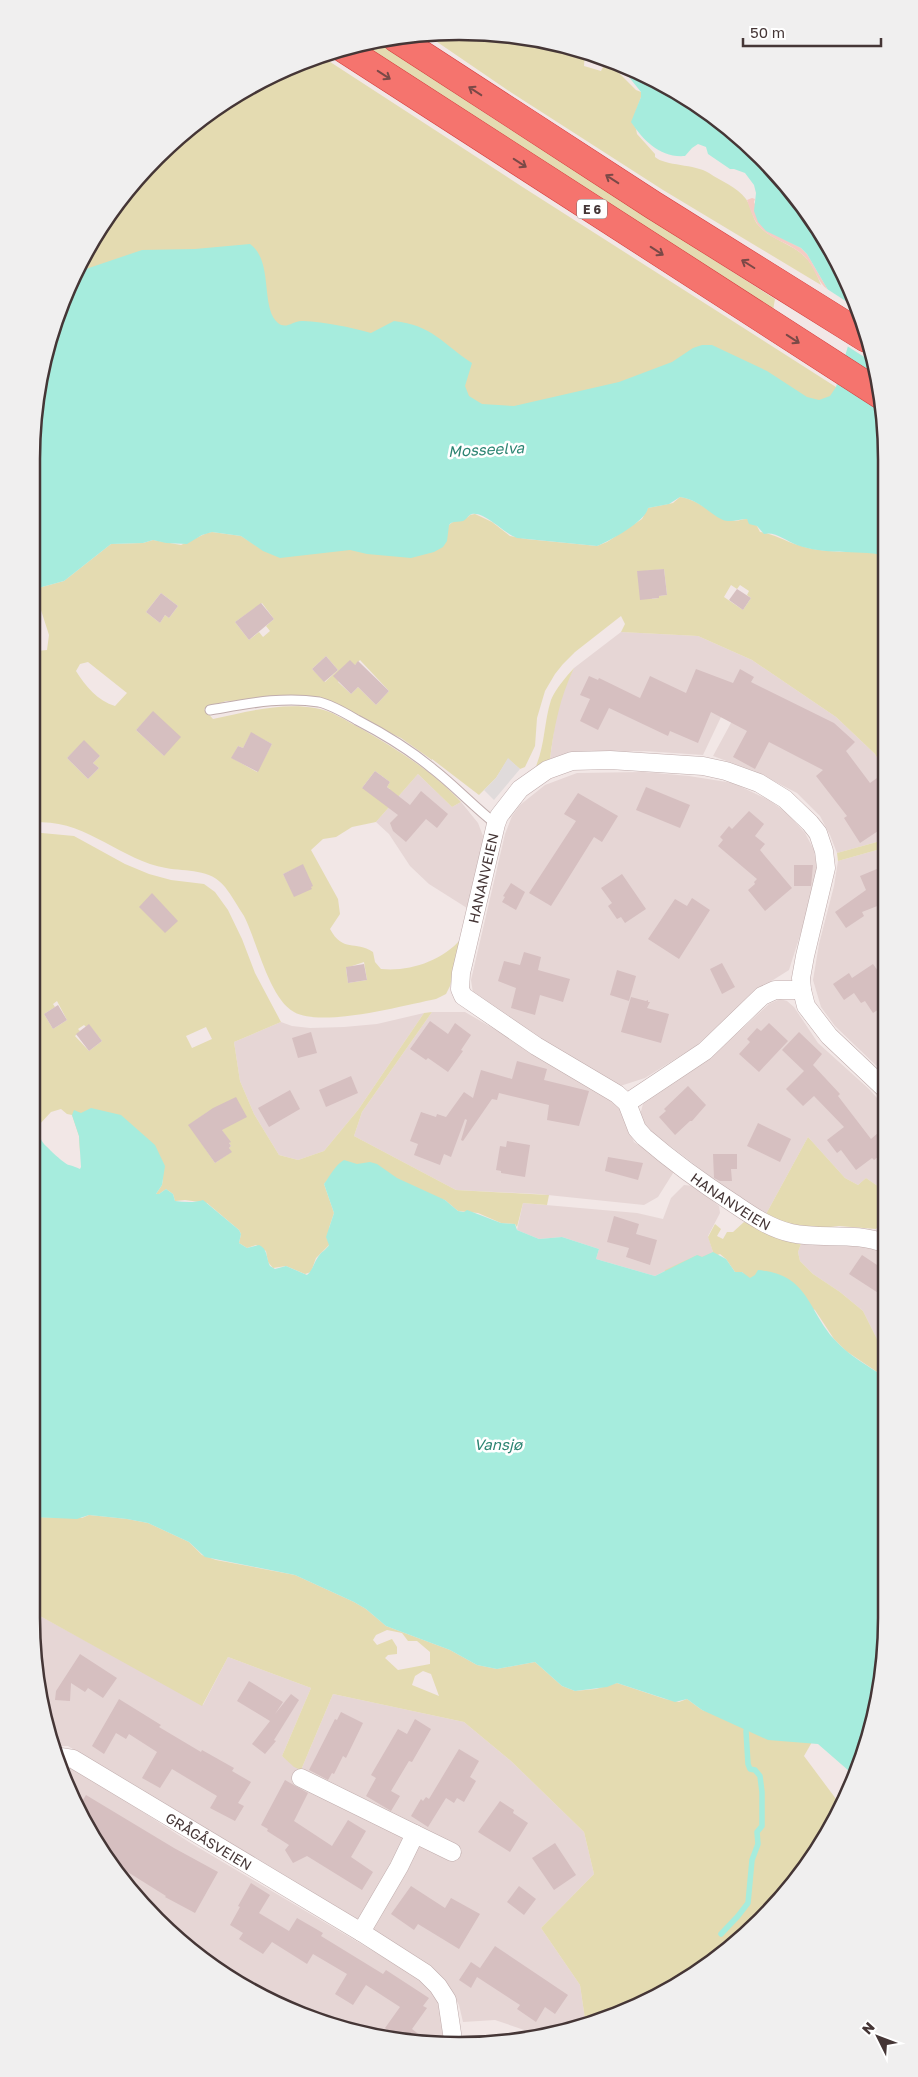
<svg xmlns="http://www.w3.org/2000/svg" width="918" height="2077" viewBox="0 0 918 2077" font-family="'Golos Text',sans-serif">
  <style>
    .residential { fill: #e6d6d5 }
    .green { fill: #e4dbb1; fill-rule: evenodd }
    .sand { fill: #f5ccc4 }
    .parking { fill: #e0dbdb }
    .water { fill: #a6ecdd }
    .pier { fill: #f2e7e6 }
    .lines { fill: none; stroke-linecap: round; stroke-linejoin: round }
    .stream { stroke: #a6ecdd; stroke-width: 5.5 }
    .building { fill: #d6bfc0 }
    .lane-casing { stroke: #c0adad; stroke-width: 11 }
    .street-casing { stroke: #c0adad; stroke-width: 19 }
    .highway-casing { stroke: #d43f3f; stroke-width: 29 }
    .lane { stroke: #fff; stroke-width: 9 }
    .street { stroke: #fff; stroke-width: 18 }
    .highway { stroke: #f5746e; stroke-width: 28 }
    .oneway { stroke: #7a4947 }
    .labels { text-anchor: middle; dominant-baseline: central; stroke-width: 5; stroke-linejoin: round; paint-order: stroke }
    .shield { fill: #fff; stroke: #7d7272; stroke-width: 1 }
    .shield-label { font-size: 12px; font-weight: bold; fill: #453636 }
    .street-label { font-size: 14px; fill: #453636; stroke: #fff }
    .water-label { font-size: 15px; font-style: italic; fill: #2c8472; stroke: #fff }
    .rim { fill: none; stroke: #453636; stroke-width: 2.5 }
  </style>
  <rect width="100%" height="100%" fill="#f2e7e6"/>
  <!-- residential -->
  <g class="residential">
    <polygon points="621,632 698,636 752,660 836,717 875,754 884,770 884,840 837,853 830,835 820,816 797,793 754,771 713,756 732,721 721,717 703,755 644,751 582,753 550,759 555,722 564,688 574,668"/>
    <polygon points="644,772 689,776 733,783 769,800 787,813 805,833 814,850 817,869 815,888 789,970 762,987 696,1046 645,1078 617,1087 490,1009 473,993 471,980 505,834 512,816 520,805 545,785 577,773"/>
    <polygon points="418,774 452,807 461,802 478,823 483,836 482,847 467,908 429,884 410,866 389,834 376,822"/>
    <polygon points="884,848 885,1074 835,1026 821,1007 813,980 819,944 834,886 838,861"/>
    <polygon points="780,999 787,1001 794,1007 818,1043 869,1089 885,1107 885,1191 866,1178 858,1185 845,1178 808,1137 765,1216 733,1194 648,1129 640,1115 643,1104 708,1060 769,1004"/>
    <polygon points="432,1012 465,1012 615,1099 634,1142 675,1170 658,1197 644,1205 538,1194 456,1190 354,1136 362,1112"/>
    <polygon points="424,1013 358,1110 324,1151 298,1160 279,1155 254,1114 240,1081 234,1042 281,1022 292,1026 310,1028 344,1027 377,1024"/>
    <polygon points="684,1185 694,1186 719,1206 720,1213 708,1236 713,1252 701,1258 697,1255 655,1276 596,1259 599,1249 562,1237 539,1239 517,1230 523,1203 637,1213 663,1219 671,1198"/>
    <polygon points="838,1240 886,1250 886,1352 878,1341 863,1311 840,1292 813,1274 800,1261 798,1252 802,1241"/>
    <polygon points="31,1611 203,1705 228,1657 311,1688 282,1756 301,1770 333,1694 464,1722 511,1761 584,1832 594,1874 541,1928 580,1985 586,2026 542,2036 495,2020 463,2022 459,2005 451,1991 68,1746 53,1746"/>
    <polygon points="57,1763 64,1763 95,1781 189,1842 422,1980 434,1993 442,2011 444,2040 376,2038 245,1989 137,1900 88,1832"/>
  </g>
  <!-- green -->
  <g class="green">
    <path d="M431,32L515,35L585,51L584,66L601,71L605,63L614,68L636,90L641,92V97L632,122L636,129L637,134L655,154V157C665,166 695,164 709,173C722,182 736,186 746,199C752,207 752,219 759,226C770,238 785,242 798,251C810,259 816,272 821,285L663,190L512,93L424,33Z"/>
    <polygon points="377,41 482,111 775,299 773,310 358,44"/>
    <polygon points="321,56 521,186 836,387 836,415 601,435 54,321 89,245 138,177 199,119 270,75"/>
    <path d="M680,497C700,500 712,515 731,520C738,522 741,519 747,519L757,526L760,532C774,534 784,541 798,545C815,551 835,552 853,552L883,530L884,770L875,754L836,717L752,660L698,636L621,632L625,624L621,616L575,652L563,664L555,674L545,691L537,718L535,746L525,767L520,769L508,759L496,778L479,795L432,759V760L401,738L318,699L226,701L204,709L213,719C245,712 282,702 315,708C331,710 346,721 360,728C396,749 433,771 461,802L452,807L418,774L376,822L352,827L336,837L323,839L311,850L338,899L340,914L330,929C343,953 355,940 373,952L375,962L381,969C409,972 442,961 461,939L450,986L446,994L436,999C405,1005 322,1028 294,1012C269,998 257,941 244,916C238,907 232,896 225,887C210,868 187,872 166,868C119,860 82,816 31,823V647L36,651L47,650L49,635L40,607L31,604V590L64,581L111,544L143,543L153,540L181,545L207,533L212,532L241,536L263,550L449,525L454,521C461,521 465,520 470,515L475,514L492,522L510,536L526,539L597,546L607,542L642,519L648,508L673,503ZM664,569L667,595L659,596V598L652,599L637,572ZM731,585L737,589L740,585L749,591L747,595L751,598L743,610L724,597ZM161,593L178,606L169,618L165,615L160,623L146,612ZM262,603L274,619L266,626L270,631L263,637L259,632L249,640L235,622ZM326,656L338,670L325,682L312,669ZM360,660L389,691L376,705L358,687L351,694L338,682ZM88,662L127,693L115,706C98,701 85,686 76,671L80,664ZM153,712L164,756L136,730ZM251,733L272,744L257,772L232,758L238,746L243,748ZM78,747L100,756L93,763L99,768L88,779L67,758ZM375,771L390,782L387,787L390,789L362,788ZM303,865L311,887L294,895L283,874ZM364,962L367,980L348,983L346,968Z"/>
    <path d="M574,668C560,697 554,727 550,759L536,766C545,745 544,722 551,700C556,688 566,677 574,668Z"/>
    <path d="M31,832L74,836L125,864L149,874L171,880L204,884L215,892L228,910L242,939L255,973L281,1022L234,1042L240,1081L254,1114L279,1155L298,1160L324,1151L358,1110L424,1013L432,1012L362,1112L354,1136L456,1190L549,1195L547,1205L523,1203L517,1227L515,1224L501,1223L478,1213L458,1211L445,1200L330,1177L324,1184L334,1213L329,1228V1245L316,1258L311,1272L305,1274L286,1266L273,1268L268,1262L266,1251L256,1245L247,1248L239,1243L241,1234L239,1230L207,1203L185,1200L175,1201L173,1194L166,1189L159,1194H156L162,1185L163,1178L80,1152L79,1136L72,1115L67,1114L61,1109L51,1112L38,1126L31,1120ZM57,1001L67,1020L53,1029L44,1014L55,1007L53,1004ZM84,1025L86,1027L89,1025L102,1041L89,1051L75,1036L80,1031L78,1029ZM206,1027L212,1039L192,1048L186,1036ZM209,1111L230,1142L229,1143L231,1146L229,1148L231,1152L215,1163L189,1125Z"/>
    <polygon points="884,840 884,848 838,861 837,853"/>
    <polygon points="808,1137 845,1178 858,1185 866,1178 885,1191 886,1216 876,1229 839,1226 803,1230 765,1216"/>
    <polygon points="744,1222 802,1241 798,1252 800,1261 813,1274 840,1292 863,1311 878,1341 886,1352 886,1378 846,1351 834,1339 815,1310 747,1277 742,1272 735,1272 726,1259 720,1254 664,1276 665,1270 697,1255 702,1257 713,1252 708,1237 715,1224 721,1229 717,1236 723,1239 727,1232 733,1232"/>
    <path d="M89,1515L127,1519L148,1523L189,1542L202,1555L216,1560L295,1575L354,1602L366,1609L386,1626L450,1650L477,1665L497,1669L535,1662L562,1686L575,1691L596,1689L617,1683L665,1699L679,1702L687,1699L702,1710L812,1742L804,1756L839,1803L842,1804L830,1832L781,1900L673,1989L596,2023L586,2026L580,1985L541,1928L594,1874L584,1832L511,1761L464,1722L333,1694L301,1770L294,1767L282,1756L311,1688L228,1657L202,1706L31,1611V1517L82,1518ZM387,1630L402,1633L408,1641H417L430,1652V1664L398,1670L385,1658L388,1655L397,1654V1647L392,1639L377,1645L373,1640L376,1635ZM423,1671L431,1674L439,1696L412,1685L415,1676Z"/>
  </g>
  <!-- sand -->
  <path class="sand" d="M752,198L755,199L754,202L766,230L801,248L807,254L828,290C817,282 815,268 806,258C793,243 771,241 758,225C753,218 750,209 747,200Z"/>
  <!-- parking -->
  <polygon class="parking" points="508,758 520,769 494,800 484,790 496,778"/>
  <!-- water -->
  <g class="water">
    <path d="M620,66L719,119L798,198L854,295L883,403L884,555C855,550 824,555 797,545C786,541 775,531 764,534L757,526L749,524L747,519C740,519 730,523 723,520C706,512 702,501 680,497L669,504L648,508C646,521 610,541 597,546L517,538C504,534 486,512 472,514C468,515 467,519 463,521C459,522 455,521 451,523L449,525L447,541L443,547L434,552L411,558L367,554L350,550L280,558L263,551L241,536L212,532L202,535L187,544L166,543L153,540L143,543L111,544L64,581L31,590V459L54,321L77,272L142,250L195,249L250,244C274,261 260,308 278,323C287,330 293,320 303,321C326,322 349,327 371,333L394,321C432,325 443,344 472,363L465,386L469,396L482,404L514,406L619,382L672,362L693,348L702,345H712L767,371L807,397L819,400L830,396L836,387L848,346L828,290L807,254L801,248L766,231L758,222L754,211L756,193L754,185L745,173L734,169H730L708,154L706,147L698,144L692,148L685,156C660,158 644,141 631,122L641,97V92Z"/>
    <path d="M91,1108L121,1115L155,1145L165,1166L162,1185L156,1194H159L166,1189L173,1194L175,1201C184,1202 194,1203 203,1200L239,1230L241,1234L239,1243L247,1248L259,1245C268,1249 266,1258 270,1266L275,1269L286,1266L307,1275C313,1270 314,1262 318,1257C321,1252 327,1249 329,1245L326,1237L334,1213L324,1184C330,1176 335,1165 344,1160L357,1164L370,1162L377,1164L397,1178L445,1200L458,1211L464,1212L467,1210L501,1223L515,1224L517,1230L539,1239L562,1237L599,1249L596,1259L655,1276L697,1255L702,1257L713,1252L726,1259L735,1272H742L750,1278L755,1275L758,1270C808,1274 807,1308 834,1339C848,1355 868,1366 886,1378L887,1618L864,1756L854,1778L849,1771L818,1744L768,1740L702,1710L687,1699L675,1702L617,1683L607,1687L575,1691L562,1686L535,1662L497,1669L477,1665L450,1650L386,1626L366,1609L354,1602L295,1575L205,1557L189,1542L148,1523L127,1519L89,1515L77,1519L31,1517V1120C42,1128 37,1135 44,1144C48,1148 64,1164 69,1165C73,1166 76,1167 80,1169L81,1167L79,1136L72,1115L74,1110L81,1113Z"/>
  </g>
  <!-- pier -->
  <polygon class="pier" points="824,287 858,309 872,362 844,344"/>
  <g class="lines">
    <!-- stream -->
    <polyline class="stream" points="721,1934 738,1916 748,1903 752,1860 758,1844 757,1832 762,1826 762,1792 760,1776 755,1770 750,1769 748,1764 746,1731"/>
  </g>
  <!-- building -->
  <g class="building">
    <polygon points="664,569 667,595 659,596 659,598 640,600 637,571"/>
    <polygon points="737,589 751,598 743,610 729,600"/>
    <polygon points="161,593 178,606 169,618 165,615 160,623 146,612"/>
    <polygon points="261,603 274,619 249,640 235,622"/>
    <polygon points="326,656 338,670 324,682 312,669"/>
    <polygon points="350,660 355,665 358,661 389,691 376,705 358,687 351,694 333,676"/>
    <polygon points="696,669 733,683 740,669 754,677 751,682 834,723 855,742 846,751 870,783 884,773 884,808 878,813 882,819 877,822 881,829 860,843 844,818 847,816 816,776 823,770 769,742 755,769 733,757 747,731 711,712 698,743 670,731 668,736 609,708 598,730 580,721 590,699 580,695 589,676 598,680 599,678 640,698 650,676 686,693"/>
    <polygon points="153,711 181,737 164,756 136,730"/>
    <polygon points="251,732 272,744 258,772 231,758 238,746 243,748"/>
    <polygon points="84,740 100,756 93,763 99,768 88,779 67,758"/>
    <polygon points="375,771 390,782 387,787 410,805 421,791 448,814 437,828 426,819 406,842 393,831 390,823 398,815 362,788"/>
    <polygon points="646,787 690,805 680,828 636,810"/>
    <polygon points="578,793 618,816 602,842 594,837 589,845 551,906 529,893 576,821 564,814"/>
    <polygon points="749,811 764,824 755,836 765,844 760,850 792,888 765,911 748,890 755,884 754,882 757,879 718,846 723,840 720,837 729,826 732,829"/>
    <polygon points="303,864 313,886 311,887 312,889 294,897 283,874"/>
    <polygon points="794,865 813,865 811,886 794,886"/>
    <polygon points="884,866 885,903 862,912 864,916 846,928 835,912 866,890 860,876"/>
    <polygon points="622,874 646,909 625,923 621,917 617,919 608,906 612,903 601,888"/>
    <polygon points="511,883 525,892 516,910 502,902 505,897 503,896"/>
    <polygon points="152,893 178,921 165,933 139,907"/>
    <polygon points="692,898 710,910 679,959 648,939 675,899 687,906"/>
    <polygon points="524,952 541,957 538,970 570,979 563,1002 540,995 535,1015 511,1008 516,988 498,981 504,961 520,965"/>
    <polygon points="722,963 735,987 722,994 710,969"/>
    <polygon points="364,964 367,980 348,983 346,967"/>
    <polygon points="873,964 885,981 885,1005 873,1013 865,1001 861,1003 854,993 844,1000 833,984 849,973 852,978"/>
    <polygon points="617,970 636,976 629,1001 610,995"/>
    <polygon points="631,997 646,1001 648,1000 648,1002 650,1002 647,1008 669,1014 661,1043 621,1032"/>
    <polygon points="58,1005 67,1020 53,1029 44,1014"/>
    <polygon points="430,1021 448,1034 455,1023 471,1035 461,1050 463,1051 448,1072 428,1058 426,1060 410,1049"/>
    <polygon points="769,1023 788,1041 759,1072 739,1054 750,1042 747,1039 757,1028 761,1031"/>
    <polygon points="89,1024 102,1041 89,1051 76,1034"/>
    <polygon points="311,1032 317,1053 298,1058 292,1038"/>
    <polygon points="799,1032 822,1054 813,1065 840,1094 838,1096 871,1139 885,1127 885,1151 874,1160 872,1158 856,1170 841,1150 837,1153 827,1140 844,1127 814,1096 803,1106 786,1089 804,1071 782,1050"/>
    <polygon points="517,1061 547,1069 544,1080 589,1091 579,1126 547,1120 549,1105 499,1093 497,1100 492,1099 463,1141 461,1140 467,1120 465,1119 451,1157 444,1154 440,1165 414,1155 418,1144 410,1141 421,1112 436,1117 437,1114 446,1117 464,1092 473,1098 481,1070 512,1079"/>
    <polygon points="351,1076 358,1093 326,1107 319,1090"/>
    <polygon points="688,1086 706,1105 692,1121 690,1121 675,1135 659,1117 666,1111 664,1109"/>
    <polygon points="290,1090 300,1109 269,1127 258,1108"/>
    <polygon points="236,1097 247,1117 222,1130 231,1142 229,1143 231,1146 229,1148 232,1152 215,1163 188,1125 213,1108"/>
    <polygon points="758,1123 791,1139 780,1162 747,1146"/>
    <polygon points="507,1141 530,1145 525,1177 501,1173 501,1171 496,1170 500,1146 506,1147"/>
    <polygon points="713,1154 737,1154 737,1169 731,1169 732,1181 720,1181 714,1178"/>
    <polygon points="608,1157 643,1163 638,1180 605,1171"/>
    <polygon points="614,1216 639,1224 636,1234 657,1240 650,1265 626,1257 629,1248 607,1242"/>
    <polygon points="862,1255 886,1271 886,1298 849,1274"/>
    <polygon points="80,1654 117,1678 103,1698 88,1688 85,1692 71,1683 70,1701 55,1700 56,1691"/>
    <polygon points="249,1681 283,1702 275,1714 291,1694 299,1700 274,1740 276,1741 265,1754 252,1744 270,1721 237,1701"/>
    <polygon points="119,1699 161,1725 159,1727 201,1752 202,1750 234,1768 232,1771 251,1782 238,1803 244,1806 235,1821 210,1808 217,1796 172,1769 160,1788 142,1778 157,1752 129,1734 126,1739 116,1733 104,1754 92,1746"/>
    <polygon points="341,1712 363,1723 346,1758 343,1756 334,1774 332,1773 328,1780 309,1770 335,1719 337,1720"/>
    <polygon points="415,1719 431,1729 412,1762 409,1761 391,1791 400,1796 391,1811 366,1796 376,1778 371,1775 398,1729 407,1734"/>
    <polygon points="459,1749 479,1761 470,1777 476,1781 464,1802 457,1798 454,1803 446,1798 428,1827 411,1816 421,1799 423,1801 426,1797 429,1799"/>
    <polygon points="285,1780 308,1793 294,1821 332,1846 348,1820 366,1831 351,1857 373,1872 362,1890 307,1856 293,1863 285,1850 289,1845 267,1831 268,1829 261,1825"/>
    <polygon points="86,1795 174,1848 218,1872 195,1913 165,1897 166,1896 110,1861 88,1832 78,1808"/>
    <polygon points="500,1801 514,1810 513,1813 528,1823 510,1852 478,1832"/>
    <polygon points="555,1843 576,1875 554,1890 532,1858"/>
    <polygon points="251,1883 270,1895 259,1913 289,1931 297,1918 323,1933 321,1936 383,1974 386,1970 429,1998 423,2006 427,2008 412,2029 425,2039 400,2038 385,2028 400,2007 366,1985 353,2005 335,1994 347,1974 313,1954 307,1964 272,1942 263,1954 239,1939 243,1933 230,1925 240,1907 238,1906"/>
    <polygon points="411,1886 445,1908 451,1898 480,1914 459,1949 418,1924 414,1930 391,1914"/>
    <polygon points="519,1886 536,1899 524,1915 507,1902"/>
    <polygon points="495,1946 568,1995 555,2014 545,2007 536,2022 517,2009 520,2005 477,1977 471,1988 459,1980 471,1962 480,1968"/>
  </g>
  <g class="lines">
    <!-- lane casing -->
    <g class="lane-casing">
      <path id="lane" d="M210,710C246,704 282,696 319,702C332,705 345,713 357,720C384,734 409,749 433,769C455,786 474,807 496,824"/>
    </g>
    <!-- street casing -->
    <g class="street-casing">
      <g id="street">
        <path id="s1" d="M885,1089L829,1036L806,1006L802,990L801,978L805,956L826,868L824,851L818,833L810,823L785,799L759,783L726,771L703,766L610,760L572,761L547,770L520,789L499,816L496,824L461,973L460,989L463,996L536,1046L617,1094L627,1103L637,1129L644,1137C672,1161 702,1183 733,1203C751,1215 769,1228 791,1233C822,1240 855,1231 886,1244"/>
        <polyline points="627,1103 705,1051 762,996 775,990 802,990"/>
        <path id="s2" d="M54,1756L73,1759L361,1932L425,1973L438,1986L447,2000L453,2040"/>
        <polyline points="301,1778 415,1834"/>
        <polyline points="361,1932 399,1867 415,1834 452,1852"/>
      </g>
    </g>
    <!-- highway casing -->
    <g class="highway-casing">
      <g id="highway">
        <polyline points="396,38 653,205 866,338"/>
        <polyline points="343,48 881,395"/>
      </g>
    </g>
    <!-- lane -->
    <use href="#lane" class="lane"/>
    <!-- street -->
    <use href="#street" class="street"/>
    <!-- highway -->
    <use href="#highway" class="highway"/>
  </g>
  <!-- one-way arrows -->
  <defs><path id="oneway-shaft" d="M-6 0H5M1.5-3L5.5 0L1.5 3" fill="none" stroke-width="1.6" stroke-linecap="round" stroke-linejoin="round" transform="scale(1.25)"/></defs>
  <g class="oneway">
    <use href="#oneway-shaft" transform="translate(384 75) rotate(33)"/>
    <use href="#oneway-shaft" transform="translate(475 91) rotate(-147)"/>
    <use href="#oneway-shaft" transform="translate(520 163) rotate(33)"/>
    <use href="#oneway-shaft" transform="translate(612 179) rotate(-147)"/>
    <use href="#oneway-shaft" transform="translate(657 251) rotate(33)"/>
    <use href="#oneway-shaft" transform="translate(748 264) rotate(-148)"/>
    <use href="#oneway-shaft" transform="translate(793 339) rotate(33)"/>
  </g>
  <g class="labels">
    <!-- shield labels -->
    <rect class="shield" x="577" y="199.5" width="30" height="19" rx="4"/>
    <g class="shield-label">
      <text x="592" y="209">E 6</text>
    </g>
    <!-- street labels -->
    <g class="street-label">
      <text transform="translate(483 878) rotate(-77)">HANANVEIEN</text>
      <text stroke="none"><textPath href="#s1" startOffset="1182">HANANVEIEN</textPath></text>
      <text stroke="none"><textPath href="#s2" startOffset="178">GRÅGÅSVEIEN</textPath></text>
    </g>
    <!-- water labels -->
    <g class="water-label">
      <text transform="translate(486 449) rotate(-3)">Mosseelva</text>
      <text x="498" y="1444">Vansjø</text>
    </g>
  </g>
  <!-- crop -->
  <path d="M0 0H918V2077H0ZM459 40H459A419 419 0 0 1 878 459V1618A419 419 0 0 1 459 2037H459A419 419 0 0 1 40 1618V459A419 419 0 0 1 459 40Z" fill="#f0efef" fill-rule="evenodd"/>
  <path class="rim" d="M459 40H459A419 419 0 0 1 878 459V1618A419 419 0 0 1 459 2037H459A419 419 0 0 1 40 1618V459A419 419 0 0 1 459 40Z"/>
  <!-- north arrow -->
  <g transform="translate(878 2037) rotate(312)" stroke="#ffffff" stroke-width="4" paint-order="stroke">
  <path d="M0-4L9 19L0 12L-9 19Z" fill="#453636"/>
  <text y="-8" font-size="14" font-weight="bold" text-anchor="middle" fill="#453636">N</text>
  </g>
  <!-- scale -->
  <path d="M743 38v8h138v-8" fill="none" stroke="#453636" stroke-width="2.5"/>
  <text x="750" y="38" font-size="15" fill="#453636" stroke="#ffffff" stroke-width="4" paint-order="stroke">50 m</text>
</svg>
